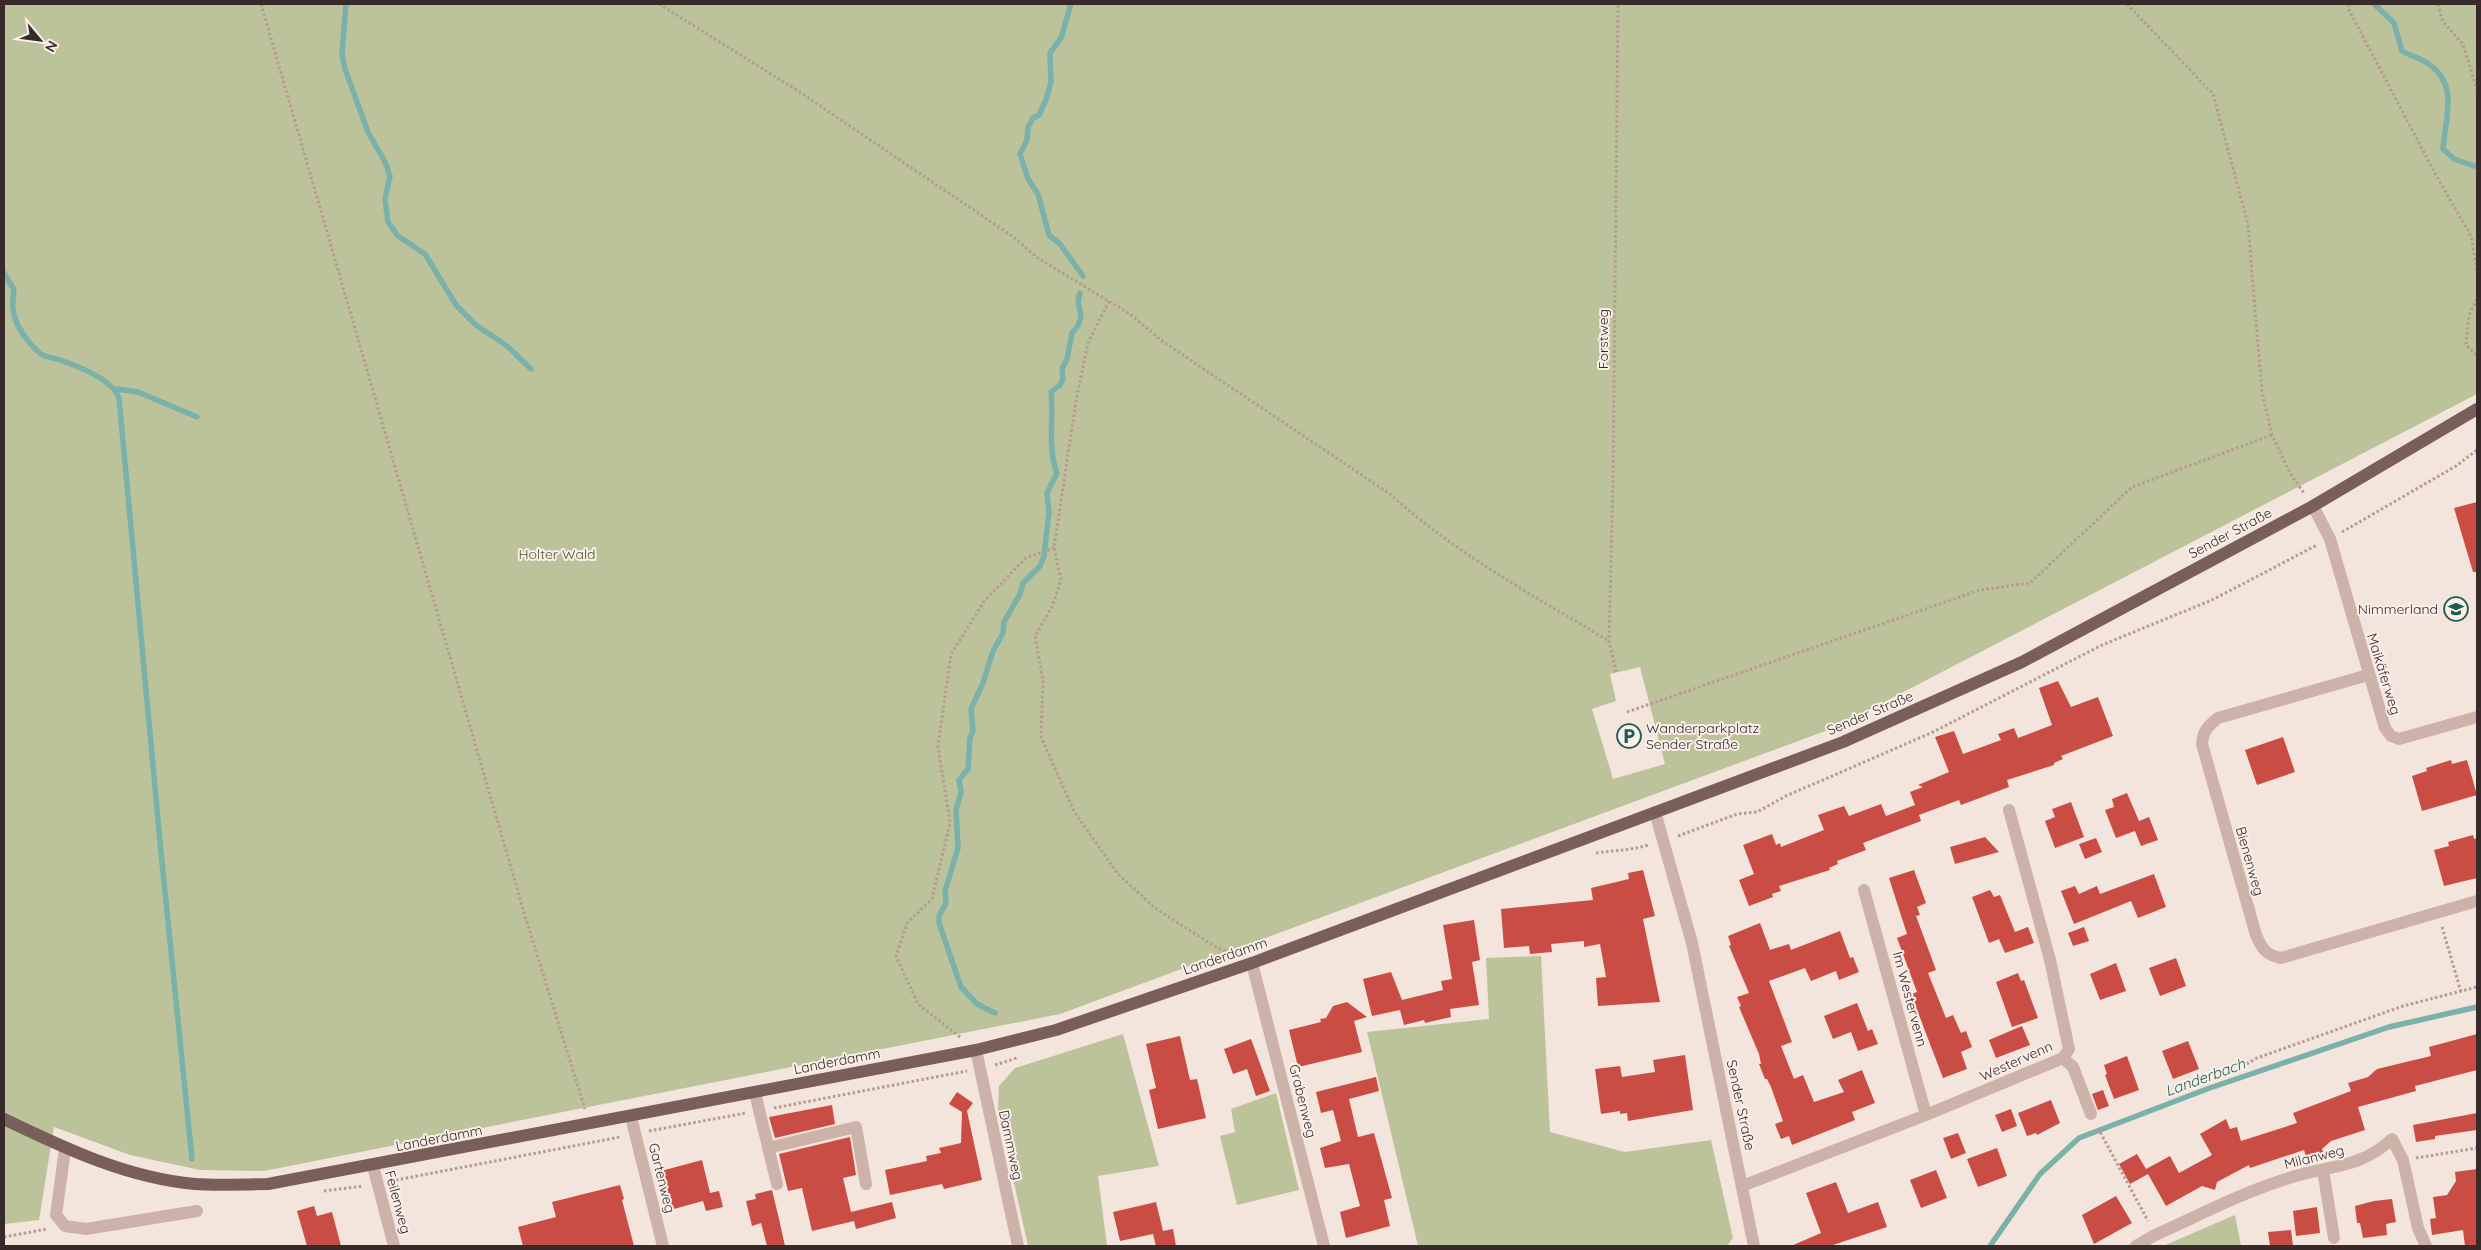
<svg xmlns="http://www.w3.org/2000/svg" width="2481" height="1250" viewBox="0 0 2481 1250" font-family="Quicksand,sans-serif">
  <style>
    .green { fill: #bcc39b; fill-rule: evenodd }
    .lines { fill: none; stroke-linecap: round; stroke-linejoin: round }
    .stream { stroke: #7ab1aa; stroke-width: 5.5 }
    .building { fill: #c94d44 }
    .path { stroke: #b79b92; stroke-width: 3; stroke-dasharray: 2.5 2.5; stroke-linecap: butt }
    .minor { stroke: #ccb2a8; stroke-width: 12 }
    .major { stroke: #7a5e59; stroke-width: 12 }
    .labels { text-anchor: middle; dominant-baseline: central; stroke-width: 4; stroke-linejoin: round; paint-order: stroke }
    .street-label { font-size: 14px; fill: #382a28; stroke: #faefe9 }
    .park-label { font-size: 14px; fill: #4e572b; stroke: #faefe9 }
    .poi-label { font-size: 14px; fill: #382a28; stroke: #faefe9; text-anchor: end }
    .water-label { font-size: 15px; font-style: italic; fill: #1c5b54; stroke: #faefe9 }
  </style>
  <rect width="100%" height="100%" fill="#f3e4dc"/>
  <!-- green -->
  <g class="green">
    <path d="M4,4H2477V394L1836,727L1060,1014L264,1171L200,1170L130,1155L54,1127L39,1220L4,1224ZM1640,667L1665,764L1613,779L1592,709L1616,701L1610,674Z"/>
    <polygon points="1541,956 1550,1132 1625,1152 1711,1140 1733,1238 1727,1246 1418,1246 1367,1032 1489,1019 1486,958"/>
    <polygon points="1123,1034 1159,1166 1098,1176 1107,1246 1028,1246 998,1111 999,1086 1015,1068"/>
    <polygon points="1276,1093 1299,1190 1237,1205 1220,1136 1235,1132 1231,1109"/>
    <polygon points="2235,1215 2241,1246 2163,1246"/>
  </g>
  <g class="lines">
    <!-- stream -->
    <g class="stream">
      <polyline points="346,4 342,54 345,69 368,132 385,162 390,176 385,199 388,222 398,236 425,254 456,305 476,325 507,346 531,369"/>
      <polyline points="1071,4 1061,38 1050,53 1051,82 1046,100 1039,115 1033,118 1028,127 1027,140 1020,154 1028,179 1038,194 1049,235 1060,244 1083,276"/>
      <path d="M2374,4L2394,23L2402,51C2410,56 2422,58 2430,65C2459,86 2445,119 2443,149L2454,159L2477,167"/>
      <path d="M4,273L14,290C11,307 13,320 23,334C28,341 33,348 41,354C47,358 56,358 63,361C80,367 113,380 119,398L161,852L192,1159"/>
      <polyline points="116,389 138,392 197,417"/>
      <path d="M995,1013L977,1004L961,987L939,923V916L946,903L945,891L958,848L956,810L961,792L959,780L968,769L970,738L973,730L971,709L983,683L993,651L1003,633L1004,622L1020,594L1023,583L1040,566L1044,556L1049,512L1047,493L1057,473C1047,447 1054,419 1051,392L1060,385L1063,379L1062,369L1067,359L1072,333L1078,326L1081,316L1078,301L1080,293"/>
      <polyline points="1990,1246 2040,1174 2079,1138 2207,1089 2389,1027 2477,1007"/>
    </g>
  </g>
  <!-- building -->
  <g class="building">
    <polygon points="2477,502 2477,572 2473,572 2454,508"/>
    <polygon points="2058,681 2071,707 2098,697 2113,736 2061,756 2063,759 2054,763 2054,765 2007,780 2009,787 1961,805 1959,800 1919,815 1921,821 1863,843 1866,850 1837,861 1838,864 1829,868 1830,870 1779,886 1781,891 1772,894 1773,897 1749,906 1739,880 1754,874 1743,845 1772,834 1776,845 1780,843 1781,847 1824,830 1818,815 1844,806 1849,816 1881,804 1886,816 1915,805 1910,792 1923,787 1918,785 1949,772 1935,737 1954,731 1963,754 2001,740 1998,734 2014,728 2018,738 2052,725 2039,688"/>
    <polygon points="2283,737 2295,772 2257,785 2245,750"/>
    <polygon points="2451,760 2452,764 2467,760 2477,795 2422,811 2412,776 2427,771 2426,768"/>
    <polygon points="2127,793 2139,821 2149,817 2158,840 2141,846 2135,831 2116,838 2105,810 2114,807 2112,799"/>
    <polygon points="2071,802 2084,837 2055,848 2045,821 2055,817 2052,809"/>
    <polygon points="2473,835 2474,839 2477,838 2477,878 2444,886 2434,850 2449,846 2448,842"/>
    <polygon points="1985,837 1999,852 1955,864 1950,847"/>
    <polygon points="2096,838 2102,852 2085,859 2079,844"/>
    <polygon points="1643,870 1655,916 1643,919 1660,1002 1598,1006 1596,978 1606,977 1600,944 1584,947 1584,941 1551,944 1552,952 1530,954 1529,946 1504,948 1501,909 1593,900 1591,888 1629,879 1628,873"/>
    <polygon points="1914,870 1926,903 1917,907 1920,915 1916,916 1936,970 1928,973 1946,1018 1953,1015 1961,1033 1966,1031 1972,1047 1961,1052 1967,1069 1943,1078 1911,994 1917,992 1897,938 1907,934 1889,878"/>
    <polygon points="2154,874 2166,907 2138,918 2131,901 2074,924 2061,891 2075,886 2079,894 2097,886 2100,894"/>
    <polygon points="1990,890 1994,897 2000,895 2015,932 2028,927 2034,943 2005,953 1999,939 1989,943 1972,897"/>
    <polygon points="1474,920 1480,960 1472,962 1479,1005 1450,1009 1451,1017 1425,1023 1424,1020 1404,1025 1400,1010 1372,1016 1363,979 1391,972 1402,1000 1443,990 1441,981 1452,979 1443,925"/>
    <polygon points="1760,923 1770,950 1789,944 1791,950 1840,931 1850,958 1853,957 1859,972 1839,980 1836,971 1811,981 1805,968 1769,981 1792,1042 1781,1046 1794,1079 1803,1075 1814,1102 1844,1092 1838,1080 1862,1070 1875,1103 1852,1112 1855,1120 1792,1145 1789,1136 1781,1139 1775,1124 1783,1121 1771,1087 1767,1079 1765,1079 1759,1064 1761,1064 1759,1054 1739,1007 1741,1006 1737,997 1749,993 1729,946 1731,945 1728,936"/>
    <polygon points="2084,927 2089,941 2073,946 2068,933"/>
    <polygon points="2176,958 2186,986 2160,996 2149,968"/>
    <polygon points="2116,963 2126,991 2100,1000 2090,974"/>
    <polygon points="2018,973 2021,981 2024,980 2038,1018 2012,1027 1996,982"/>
    <polygon points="1347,1002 1367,1017 1354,1021 1362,1052 1298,1067 1289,1030 1321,1022 1320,1019 1326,1018 1333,1006"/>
    <polygon points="1857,1003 1868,1031 1872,1029 1878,1044 1858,1051 1851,1032 1833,1039 1824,1016"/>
    <polygon points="2022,1026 2030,1045 1996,1058 1989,1040"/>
    <polygon points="2477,1034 2477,1070 2415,1086 2416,1091 2358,1107 2365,1130 2331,1141 2322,1149 2325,1158 2308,1163 2304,1150 2250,1168 2249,1165 2217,1182 2215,1190 2202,1186 2166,1206 2148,1174 2130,1184 2119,1164 2137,1154 2146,1169 2170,1156 2179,1173 2212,1155 2200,1134 2226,1119 2230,1129 2237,1127 2241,1141 2297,1123 2293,1113 2351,1091 2348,1083 2368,1077 2377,1069 2431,1056 2429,1047"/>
    <polygon points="1180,1036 1190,1080 1197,1079 1206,1118 1158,1129 1149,1090 1156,1088 1146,1044"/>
    <polygon points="1251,1039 1270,1091 1256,1096 1247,1069 1233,1074 1224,1049"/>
    <polygon points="2188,1041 2199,1069 2173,1079 2162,1051"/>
    <polygon points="1685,1055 1693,1110 1628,1121 1627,1113 1620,1114 1620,1111 1601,1114 1595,1069 1620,1066 1622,1077 1655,1072 1653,1060"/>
    <polygon points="2127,1056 2139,1090 2114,1099 2105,1075 2107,1074 2104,1065"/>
    <polygon points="1376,1077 1379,1091 1349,1099 1358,1137 1374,1133 1392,1198 1384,1200 1390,1226 1346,1238 1340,1212 1360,1206 1349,1164 1325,1168 1320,1148 1341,1141 1333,1110 1321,1113 1316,1092"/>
    <polygon points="2103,1090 2109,1106 2098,1110 2092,1094"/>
    <polygon points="957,1092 973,1103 967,1111 982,1180 944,1189 942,1184 890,1195 885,1170 927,1161 926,1156 941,1153 939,1148 961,1143 962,1112 949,1104"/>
    <polygon points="2051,1100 2060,1123 2037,1135 2036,1133 2027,1136 2018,1113"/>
    <polygon points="832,1105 835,1124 775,1138 769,1117"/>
    <polygon points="2011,1109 2017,1126 2002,1132 1995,1115"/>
    <polygon points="2477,1113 2477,1130 2435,1136 2435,1139 2416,1142 2413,1125"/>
    <polygon points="1958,1133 1966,1153 1951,1159 1943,1138"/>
    <polygon points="850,1137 856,1175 843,1178 851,1212 892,1202 896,1218 856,1229 854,1221 812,1231 802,1188 788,1191 779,1154"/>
    <polygon points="1997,1148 2007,1176 1978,1187 1967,1159"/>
    <polygon points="702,1160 710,1193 719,1191 723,1207 706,1211 703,1201 670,1210 661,1171"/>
    <polygon points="2477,1169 2477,1246 2465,1246 2463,1230 2432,1235 2430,1219 2436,1218 2433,1197 2447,1195 2456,1181 2455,1172"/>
    <polygon points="1936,1170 1947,1198 1921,1208 1910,1180"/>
    <polygon points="1836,1182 1848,1213 1878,1202 1887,1227 1830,1246 1791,1246 1821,1233 1806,1193"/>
    <polygon points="620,1185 624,1199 622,1200 634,1246 523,1246 518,1227 556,1217 552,1202"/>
    <polygon points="772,1190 779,1219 785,1246 767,1246 761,1223 752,1226 746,1201 756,1199 755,1194"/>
    <polygon points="2116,1196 2132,1223 2094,1244 2082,1215"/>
    <polygon points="2392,1199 2396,1222 2386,1224 2387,1235 2363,1238 2360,1223 2357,1223 2355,1206 2374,1201"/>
    <polygon points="1156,1202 1163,1231 1173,1229 1176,1246 1156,1246 1153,1234 1120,1241 1113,1212"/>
    <polygon points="314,1206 317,1216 332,1212 341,1246 307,1246 297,1211"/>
    <polygon points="2317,1207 2320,1233 2296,1236 2293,1211"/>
    <polygon points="2291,1230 2293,1246 2270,1246 2268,1232"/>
  </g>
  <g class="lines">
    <!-- path -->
    <g class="path">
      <polyline points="261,4 525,916 585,1109"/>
      <path d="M659,4L801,93L1012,236L1038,258L1130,314L1162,341L1390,494C1455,553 1534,596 1609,641"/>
      <polyline points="2127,4 2213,94 2248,224 2262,393 2272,435 2291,475 2304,493"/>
      <polyline points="2349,4 2349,10 2437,177 2471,236 2477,270"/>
      <polyline points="2438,4 2443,22 2463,44 2477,90"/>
      <polyline points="2477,299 2469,315 2466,345 2477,356"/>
      <polyline points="1109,301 1088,343 1076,401 1054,548 1061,580 1052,607 1035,636 1043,681 1041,737 1075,813 1118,874 1155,908 1214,946 1231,954"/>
      <polyline points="2342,532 2456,466 2477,450"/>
      <polyline points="1616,672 1609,641 1613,479 1618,4"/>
      <polyline points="1627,712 1980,590 2030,583 2132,487 2272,435"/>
      <polyline points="1678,836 1737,814 1757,812 1786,796 1933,732 2102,645 2212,600 2317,545"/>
      <path d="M1596,853C1615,850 1629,851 1648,845"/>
      <polyline points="2442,927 2461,992"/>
      <polyline points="960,1037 918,1004 896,956 907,923 932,899 950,823 938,746 951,654 985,600 1026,558 1054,548"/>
      <polyline points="995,1065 1017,1058"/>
      <polyline points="2238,1069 2257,1058 2403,1006 2477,987"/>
      <polyline points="774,1108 967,1071"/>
      <polyline points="2098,1128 2148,1221"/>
      <polyline points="649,1131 746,1113"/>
      <polyline points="2416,1158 2477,1148"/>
      <polyline points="391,1181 620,1137"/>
      <polyline points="324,1191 363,1186"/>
      <polyline points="4,1237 47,1229"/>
    </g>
    <!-- minor -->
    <g class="minor">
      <polyline points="2313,506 2330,539 2385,728 2391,736 2399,739 2477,717"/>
      <path d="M2368,675L2218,718C2208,726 2203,731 2202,744L2256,935C2262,949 2266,955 2281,958L2477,901"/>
      <polyline points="1655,812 1692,943 1754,1246"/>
      <polyline points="1864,890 1926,1115"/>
      <polyline points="1252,963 1324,1246"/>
      <polyline points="976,1050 1018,1246"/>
      <polyline points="2063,1058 2073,1067 2091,1114"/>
      <polyline points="755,1093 777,1184"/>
      <polyline points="631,1117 663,1246"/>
      <polyline points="768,1148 856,1127 866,1184"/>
      <polyline points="65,1149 56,1215 65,1226 86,1229 197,1211"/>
      <polyline points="373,1166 394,1246"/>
      <polyline points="2323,1170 2334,1238"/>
      <polyline points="1742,1186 1926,1115 2063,1058 2069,1049 2050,960 2009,810"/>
      <path d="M2136,1246L2155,1235C2198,1216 2241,1193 2286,1179C2326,1165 2359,1170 2392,1139L2403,1160L2418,1228L2426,1246"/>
    </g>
    <!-- major -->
    <path class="major" d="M4,1119C64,1148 127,1178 195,1184C219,1186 244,1184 268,1184L976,1050L1056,1030L1252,963L1843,742L2022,662L2313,506L2477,409"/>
  </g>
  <!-- icons -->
  <defs>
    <g id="school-ring" transform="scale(1.25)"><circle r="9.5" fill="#faefe9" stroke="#1c5b54" stroke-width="1.5"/><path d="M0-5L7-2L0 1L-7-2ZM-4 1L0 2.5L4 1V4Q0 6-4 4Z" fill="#1c5b54"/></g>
    <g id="parking-ring" transform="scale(1.25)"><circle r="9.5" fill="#faefe9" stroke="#1c5b54" stroke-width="1.5"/><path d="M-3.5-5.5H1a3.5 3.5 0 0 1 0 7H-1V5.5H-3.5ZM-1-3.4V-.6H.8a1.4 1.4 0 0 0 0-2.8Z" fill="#1c5b54"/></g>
  </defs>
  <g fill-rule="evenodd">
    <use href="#school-ring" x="2456" y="609"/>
    <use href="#parking-ring" x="1629" y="736"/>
  </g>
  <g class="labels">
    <!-- street labels -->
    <g class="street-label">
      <text transform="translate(1603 339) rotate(-90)">Forstweg</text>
      <text transform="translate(2230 533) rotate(-28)">Sender Straße</text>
      <text transform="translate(2384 674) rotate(73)">Maikäferweg</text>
      <text transform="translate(1870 713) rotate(-23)">Sender Straße</text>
      <text transform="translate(2250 861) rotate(74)">Bienenweg</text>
      <text transform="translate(1225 956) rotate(-19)">Landerdamm</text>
      <text transform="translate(1910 999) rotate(75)">Im Westervenn</text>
      <text transform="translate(837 1061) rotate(-11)">Landerdamm</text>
      <text transform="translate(2016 1061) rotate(-24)">Westervenn</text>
      <text transform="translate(1303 1101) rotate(76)">Grabenweg</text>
      <text transform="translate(1741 1105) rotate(78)">Sender Straße</text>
      <text transform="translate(439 1138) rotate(-11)">Landerdamm</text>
      <text transform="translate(1011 1145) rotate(78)">Dammweg</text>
      <text transform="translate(2314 1157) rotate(-14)">Milanweg</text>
      <text transform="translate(662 1178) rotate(76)">Gartenweg</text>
      <text transform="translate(398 1202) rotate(75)">Feilenweg</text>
    </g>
    <!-- park labels -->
    <g class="park-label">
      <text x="557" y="554">Holter Wald</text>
    </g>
    <!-- poi labels -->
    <g class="poi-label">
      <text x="2438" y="609">Nimmerland</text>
      <text x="1646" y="728" text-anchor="start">Wanderparkplatz<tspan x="1646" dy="16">Sender Straße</tspan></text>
    </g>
    <!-- water labels -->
    <g class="water-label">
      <text transform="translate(2205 1077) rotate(-20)">Landerbach</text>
    </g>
  </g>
  <!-- border -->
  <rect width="2481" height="1250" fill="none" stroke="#382a28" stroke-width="10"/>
  <!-- north arrow -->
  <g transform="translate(40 40) rotate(119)" stroke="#faefe9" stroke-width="4" paint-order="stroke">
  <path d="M0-4L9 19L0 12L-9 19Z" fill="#382a28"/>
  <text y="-8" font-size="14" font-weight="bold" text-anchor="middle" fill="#382a28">N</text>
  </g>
</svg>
